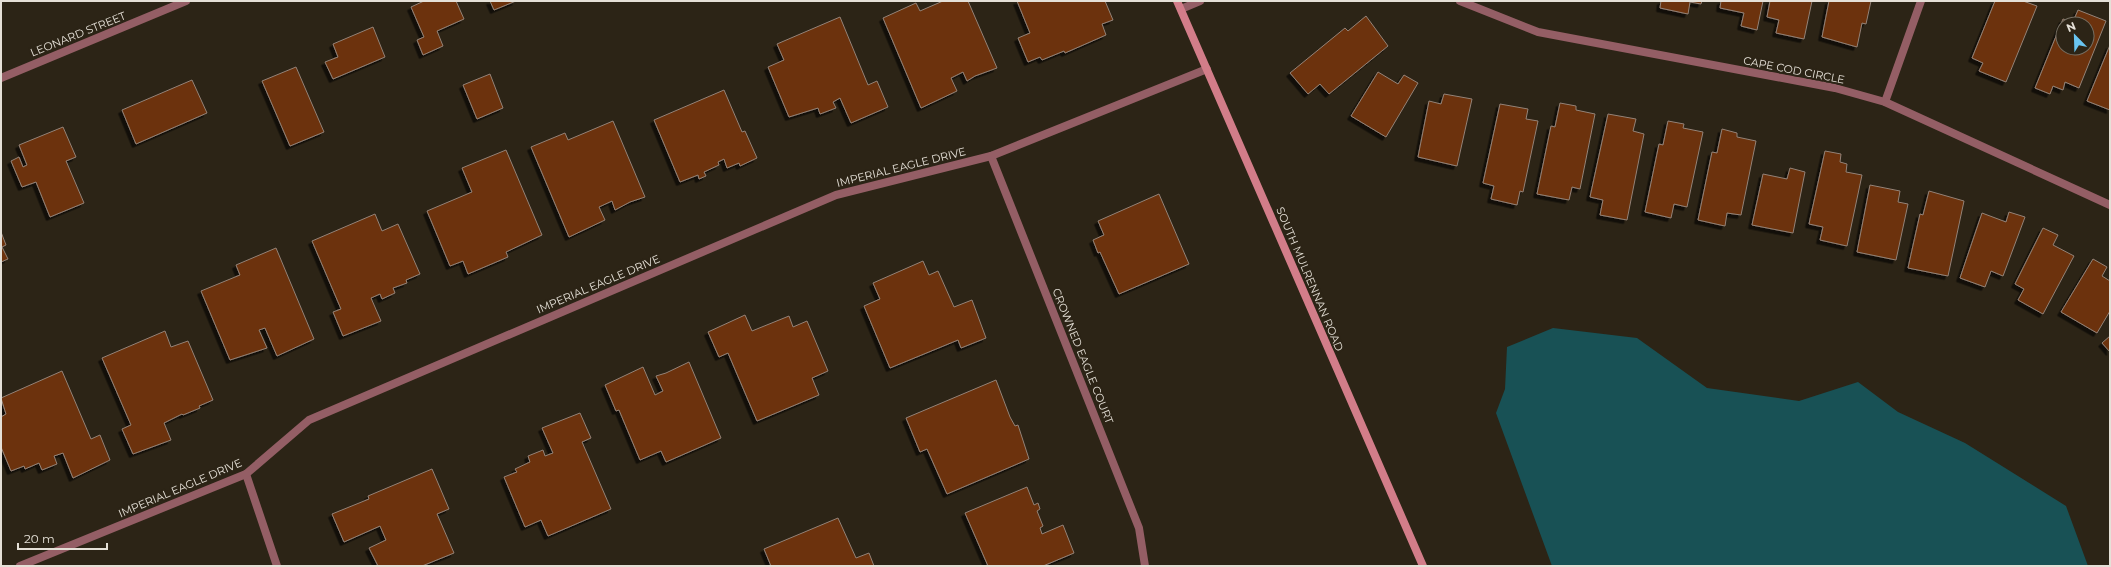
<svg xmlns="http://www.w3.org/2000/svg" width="2111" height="567" viewBox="0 0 2111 567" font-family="Montserrat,sans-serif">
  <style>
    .water { fill: #185155 }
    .building { fill: #6c3207; stroke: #948278; fill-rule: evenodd; filter: url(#shadow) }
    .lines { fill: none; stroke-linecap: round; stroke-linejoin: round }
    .street { stroke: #945e65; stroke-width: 8 }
    .secondary { stroke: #d27d89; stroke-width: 8 }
    .labels { text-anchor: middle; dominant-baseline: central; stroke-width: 4; stroke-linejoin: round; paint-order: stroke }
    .street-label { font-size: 11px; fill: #e5e0d7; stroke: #2c2416 }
  </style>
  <defs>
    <filter id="shadow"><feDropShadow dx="-3.5" dy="3.5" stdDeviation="0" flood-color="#0009"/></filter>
  </defs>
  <rect width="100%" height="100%" fill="#2c2416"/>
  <!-- water -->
  <polygon class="water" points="1553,328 1637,338 1707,388 1799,401 1858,382 1898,412 1965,443 2066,506 2088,566 1552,566 1496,413 1505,389 1507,347"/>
  <!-- building -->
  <g class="building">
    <polygon points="424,1 456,1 464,19 437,31 443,46 423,55 417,40 424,37 411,7"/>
    <polygon points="490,1 516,1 494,10"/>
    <polygon points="943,1 968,1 997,68 975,76 967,81 963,72 951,78 957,91 921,108 883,18 916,3 920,11"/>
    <polygon points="1017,1 1105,1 1113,20 1102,24 1106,35 1065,53 1064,51 1042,60 1040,57 1028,62 1018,38 1030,33"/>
    <polygon points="1661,1 1702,1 1701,4 1690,2 1688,14 1660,8"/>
    <polygon points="1721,1 1763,1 1757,30 1741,26 1744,13 1720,8"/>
    <polygon points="1770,1 1812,1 1804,39 1776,33 1779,20 1767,17"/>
    <polygon points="1829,1 1871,1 1866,24 1862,23 1857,47 1822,37"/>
    <polygon points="1995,1 2023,1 2037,6 2006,82 1979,71 1983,63 1972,58"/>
    <path d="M2078,10L2106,21L2079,88L2065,82L2063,90L2053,86L2050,94L2035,88L2063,19L2073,22ZM2063,24H2087V48H2063Z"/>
    <polygon points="1366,16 1388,46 1329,94 1320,84 1308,94 1290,73 1345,28 1348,31"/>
    <polygon points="840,17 868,85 877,81 888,107 851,123 840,98 833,102 836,108 820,114 818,108 789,117 768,67 784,60 777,44"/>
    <polygon points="373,27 385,57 333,79 325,62 338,57 333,44"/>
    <polygon points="2110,45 2110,110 2087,101"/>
    <polygon points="296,67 324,132 290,146 262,81"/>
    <polygon points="1378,72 1398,84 1404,75 1418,83 1386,137 1351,116"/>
    <polygon points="490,74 503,108 477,119 463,85"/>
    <polygon points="192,80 207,113 136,144 122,110"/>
    <polygon points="724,90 742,132 745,131 757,158 740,166 739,163 727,168 724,159 718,162 719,165 704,172 706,176 699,179 698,175 680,182 654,120"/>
    <polygon points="1444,94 1472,99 1457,166 1418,157 1429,101 1441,104"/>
    <polygon points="1560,103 1576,106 1576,110 1595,114 1580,189 1572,187 1569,200 1537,194 1551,126 1555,127"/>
    <polygon points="1500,104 1528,109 1526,119 1538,121 1523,192 1520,191 1517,205 1491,199 1494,186 1483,183"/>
    <polygon points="1608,114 1636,119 1633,131 1644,134 1627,220 1600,215 1603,200 1590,197"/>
    <polygon points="613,121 645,197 630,202 615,210 612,201 599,207 605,220 569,237 531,147 565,133 568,140"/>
    <polygon points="1668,121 1684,124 1683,128 1703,132 1687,207 1674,204 1671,218 1645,212 1659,144 1663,145"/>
    <polygon points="63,127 76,157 66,161 84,203 50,217 36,182 22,187 11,161 19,157 23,167 27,165 19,145"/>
    <polygon points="1722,129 1737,133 1737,137 1756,141 1741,215 1727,213 1725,226 1698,220 1712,152 1717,153"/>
    <polygon points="506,150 542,235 506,252 508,257 468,274 463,261 450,266 427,211 472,192 462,168"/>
    <polygon points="1825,151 1841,154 1840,162 1847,164 1846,172 1862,175 1847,246 1820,240 1823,227 1809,224"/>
    <polygon points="1790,168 1805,172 1793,233 1752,225 1763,174 1787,179"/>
    <polygon points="1870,185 1900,191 1898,202 1908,204 1896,260 1857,252"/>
    <polygon points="1929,191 1964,201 1948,276 1908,268 1920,214 1923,215"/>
    <polygon points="1159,194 1189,264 1119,294 1100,252 1098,253 1093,240 1104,235 1098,221"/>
    <polygon points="2009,212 2025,217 2003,276 1991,271 1985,287 1960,278 1982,213 2006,222"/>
    <polygon points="375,214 382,231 398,224 420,274 406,280 407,283 393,288 395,293 382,299 380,294 371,298 381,321 343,336 333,312 341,309 312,241"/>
    <polygon points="2043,228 2058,235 2053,245 2074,256 2043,314 2018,300 2024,289 2015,284"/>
    <polygon points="1,232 6,245 2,247 8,259 1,262"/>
    <polygon points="276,248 314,339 277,356 265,328 259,330 267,348 230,360 201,291 240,275 236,265"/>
    <polygon points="2093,259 2107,267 2102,276 2110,281 2110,311 2097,333 2061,312"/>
    <polygon points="923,261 929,275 938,271 954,307 972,300 986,338 961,348 958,340 890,368 864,306 880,299 873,283"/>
    <polygon points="745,315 752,331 789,316 793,327 807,321 828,371 812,378 819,395 757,421 728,353 719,357 708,332"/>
    <polygon points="165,331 171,347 188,341 213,400 199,406 200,408 183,415 182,414 164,423 171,440 133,454 122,429 131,425 102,358"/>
    <polygon points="2110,336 2110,352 2102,343"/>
    <polygon points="689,362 721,438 666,462 661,451 640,460 619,410 616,411 605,385 643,367 655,395 663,391 656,376 666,373"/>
    <polygon points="62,371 91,439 100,435 110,460 73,478 63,453 54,456 57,464 42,470 39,463 25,469 24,466 11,471 1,447 1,417 6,414 1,398"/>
    <polygon points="996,380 1010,417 1015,426 1018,425 1029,459 947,494 927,449 920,452 906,418"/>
    <polygon points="580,413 591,438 582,442 611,509 548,536 541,520 525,527 504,477 517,472 515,469 530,462 528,456 543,450 545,456 553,453 542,428"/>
    <polygon points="432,469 449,509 437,514 454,553 422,566 378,566 369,548 386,540 380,526 344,542 332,514 369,499 368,496"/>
    <polygon points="1027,487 1034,505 1038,503 1040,509 1037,511 1043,526 1040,528 1042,534 1063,525 1074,553 1043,566 988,566 965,513"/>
    <polygon points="838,518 856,558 869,553 874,566 771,566 764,549"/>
  </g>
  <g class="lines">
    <!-- street -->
    <g class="street">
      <polyline points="1460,1 1538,32 1835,88 1885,102 2110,205"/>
      <polyline points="1181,9 1200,1"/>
      <polyline points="1,78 186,1"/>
      <polyline points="1885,102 1921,1"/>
      <polyline points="991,156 1139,528 1145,566"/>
      <polyline points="246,474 277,566"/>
      <polyline points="20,566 246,474 309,420 836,195 991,156 1207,69"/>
    </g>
    <!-- secondary -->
    <polyline class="secondary" points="1177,1 1423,566"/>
  </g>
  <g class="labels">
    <!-- street labels -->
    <g class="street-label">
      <text transform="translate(78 34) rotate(-22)">LEONARD STREET</text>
      <text transform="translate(1794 70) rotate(11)">CAPE COD CIRCLE</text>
      <text transform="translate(901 167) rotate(-14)">IMPERIAL EAGLE DRIVE</text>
      <text transform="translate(1310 279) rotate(67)">SOUTH MULRENNAN ROAD</text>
      <text transform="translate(598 284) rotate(-23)">IMPERIAL EAGLE DRIVE</text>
      <text transform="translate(1083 356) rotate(68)">CROWNED EAGLE COURT</text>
      <text transform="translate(180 488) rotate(-23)">IMPERIAL EAGLE DRIVE</text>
    </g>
  </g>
  <!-- border -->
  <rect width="2111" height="567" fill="none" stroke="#e5e0d7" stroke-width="4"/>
  <!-- north arrow -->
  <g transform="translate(2075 36) rotate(337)"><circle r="19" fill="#2c2416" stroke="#766f63"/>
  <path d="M0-3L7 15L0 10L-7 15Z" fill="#69c4f1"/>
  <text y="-6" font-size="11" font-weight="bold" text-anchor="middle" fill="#e5e0d7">N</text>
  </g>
  <!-- scale -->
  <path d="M18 543v6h89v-6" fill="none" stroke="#e5e0d7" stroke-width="2"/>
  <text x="24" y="543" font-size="12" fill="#e5e0d7" stroke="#2c2416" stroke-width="3" paint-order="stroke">20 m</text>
</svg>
